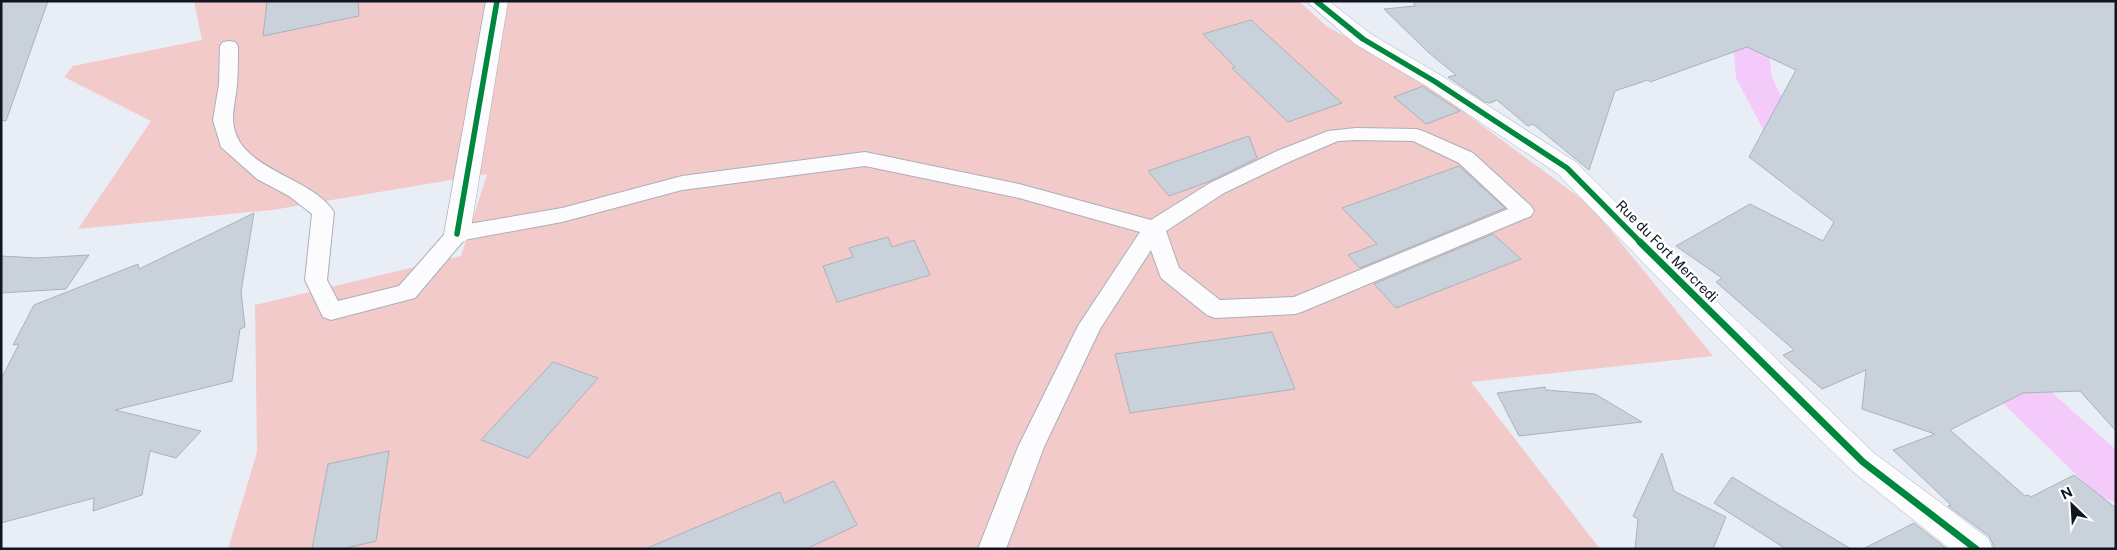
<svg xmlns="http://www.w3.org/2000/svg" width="2117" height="550" viewBox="0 0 2117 550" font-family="'Public Sans',sans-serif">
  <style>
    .green { fill: #f3caca }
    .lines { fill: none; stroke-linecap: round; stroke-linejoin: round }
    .canal { fill: #f4cafa; fill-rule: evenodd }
    .building { fill: #c9d1da; stroke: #aab2ba }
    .lane-casing { stroke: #aaafb9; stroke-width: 2 }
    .street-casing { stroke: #aaafb9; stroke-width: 1 }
    .lane { fill: #fcfcfe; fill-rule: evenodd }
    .street { fill: #fcfcfe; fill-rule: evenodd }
    .cycleway-far1-casing { stroke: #fff; stroke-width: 8 }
    .cycleway-casing { stroke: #fff; stroke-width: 10 }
    .cycleway-far1 { stroke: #00873e; stroke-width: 5.5 }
    .cycleway { stroke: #00873e; stroke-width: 7 }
    .labels { text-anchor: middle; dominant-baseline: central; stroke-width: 5; stroke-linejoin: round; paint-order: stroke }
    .street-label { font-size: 14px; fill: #101521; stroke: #fff }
  </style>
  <rect width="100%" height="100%" fill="#e9edf5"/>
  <!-- green -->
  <polygon class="green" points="194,1 1299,1 1326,26 1410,72 1591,206 1713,356 1471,382 1600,549 228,549 257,452 255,305 461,256 487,174 272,210 78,229 151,121 64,77 73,66 202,40"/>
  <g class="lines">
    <!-- canal -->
    <g class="canal">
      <polygon points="1707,5 1719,8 1726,19 1763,40 1768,47 1772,78 1792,117 1826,148 1831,157 1826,166 1812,169 1798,166 1764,131 1736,78 1734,52 1700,32 1690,15 1695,8"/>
      <polygon points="1977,338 1993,343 2006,351 2116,450 2116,502 2098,496 1974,375 1961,367 1954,355 1961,343"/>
    </g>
  </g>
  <!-- building -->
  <g class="building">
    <polygon points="1,1 48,1 6,121 1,120"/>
    <polygon points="267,1 358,1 359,16 263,36"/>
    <polygon points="1413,1 2116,1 2116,431 2080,391 2023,393 1950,430 2025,496 2028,495 2031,497 2074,475 2116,508 2116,549 1995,549 1989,536 1948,506 1951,505 1893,450 1935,434 1862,409 1866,370 1822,389 1783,355 1794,350 1716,282 1722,278 1676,246 1750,204 1823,241 1834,222 1749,157 1796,70 1747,47 1650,82 1648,80 1615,91 1589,170 1533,124 1528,126 1497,100 1490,103 1485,102 1448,77 1456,75 1428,52 1384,9 1415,6"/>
    <polygon points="1251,20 1342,103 1288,122 1232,68 1235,67 1203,34"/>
    <polygon points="1423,86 1425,88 1460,111 1426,124 1394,97"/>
    <polygon points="1249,136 1257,158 1208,182 1169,196 1148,171"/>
    <polygon points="1459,166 1505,208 1360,268 1348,255 1377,244 1342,208"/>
    <polygon points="254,213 241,292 245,327 240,329 232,381 115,410 201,431 176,458 150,451 142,495 93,511 94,498 1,523 1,379 19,344 13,345 34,305 138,264 139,269"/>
    <polygon points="1493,234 1521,259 1396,308 1374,284"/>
    <polygon points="888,237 892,247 914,240 930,275 837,302 823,266 853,257 849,248"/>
    <polygon points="89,255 66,289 1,293 1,256 37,258"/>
    <polygon points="1272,332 1295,389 1130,413 1115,354"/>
    <polygon points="553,362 598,378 528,458 481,440"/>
    <polygon points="1545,387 1546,390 1595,394 1642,422 1519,436 1497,393"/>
    <polygon points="389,451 376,541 342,549 312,549 328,464"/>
    <polygon points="1662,453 1674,491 1726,517 1713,549 1635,549 1638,519 1633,516"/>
    <polygon points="1732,477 1851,549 1786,549 1714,503"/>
    <polygon points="834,481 857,525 806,549 645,549 780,492 784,503"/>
    <polygon points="1914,523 1947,549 1863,549"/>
  </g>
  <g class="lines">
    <!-- lane casing -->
    <g class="lane-casing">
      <path id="lane" d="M229,41L235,42L238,46C238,59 238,72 237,85C236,96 233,108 233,119C234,170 311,175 334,212L327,280L338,301L399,286L449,229L457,226L562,208L682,176L865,152L1019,184L1151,220L1210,183L1277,151L1328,131L1356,128L1416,129L1423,131L1473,153L1531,206L1534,211L1531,216L1304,311L1296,314L1215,318L1207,315L1161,278L1151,250L1100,329L1044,447L1006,549H978L1018,447L1078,326L1140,232L1019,198L865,166L682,190L562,222L464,240L415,298L331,320L323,317L305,280L312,214L289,196L257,179L221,147L213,120L219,84L220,46L223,42ZM1356,140L1413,141L1459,163L1508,209L1294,297L1220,300L1179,268L1166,231L1224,193L1291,161L1338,141Z"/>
    </g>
    <!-- street casing -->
    <g class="street-casing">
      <g id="street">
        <polygon points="486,1 508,1 470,234 466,241 457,243 448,241 444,234"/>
        <polygon points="1306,1 1329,1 1371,34 1442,76 1576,162 1679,265 1874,453 1988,538 1993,549 1950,549 1852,471 1659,279 1558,174 1426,86 1355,44"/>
      </g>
    </g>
    <!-- lane -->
    <use href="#lane" class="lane"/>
    <!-- street -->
    <use href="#street" class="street"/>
    <!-- cycleway-far1 casing -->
    <g class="cycleway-far1-casing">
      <g id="cycleway-far1">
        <polyline points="1316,1 1363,39 1434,81 1567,168 1641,243"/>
        <polyline points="457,234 497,1"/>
      </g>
    </g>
    <!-- cycleway casing -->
    <g class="cycleway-casing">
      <polyline id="cycleway" points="1640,242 1863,462 1976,549"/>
    </g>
    <!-- cycleway-far1 -->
    <use href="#cycleway-far1" class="cycleway-far1"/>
    <!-- cycleway -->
    <use href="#cycleway" class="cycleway"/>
  </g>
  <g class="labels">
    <!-- street labels -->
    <g class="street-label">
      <text transform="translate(1667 251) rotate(45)">Rue du Fort Mercredi</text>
    </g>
  </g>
  <!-- border -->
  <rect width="2117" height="550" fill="none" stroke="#101521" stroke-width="5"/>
  <!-- north arrow -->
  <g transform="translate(2072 505) rotate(335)" stroke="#ffffff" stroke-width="4" paint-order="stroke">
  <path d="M0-4L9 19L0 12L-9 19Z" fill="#101521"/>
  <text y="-8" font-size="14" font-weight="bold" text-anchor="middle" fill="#101521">N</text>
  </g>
</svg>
